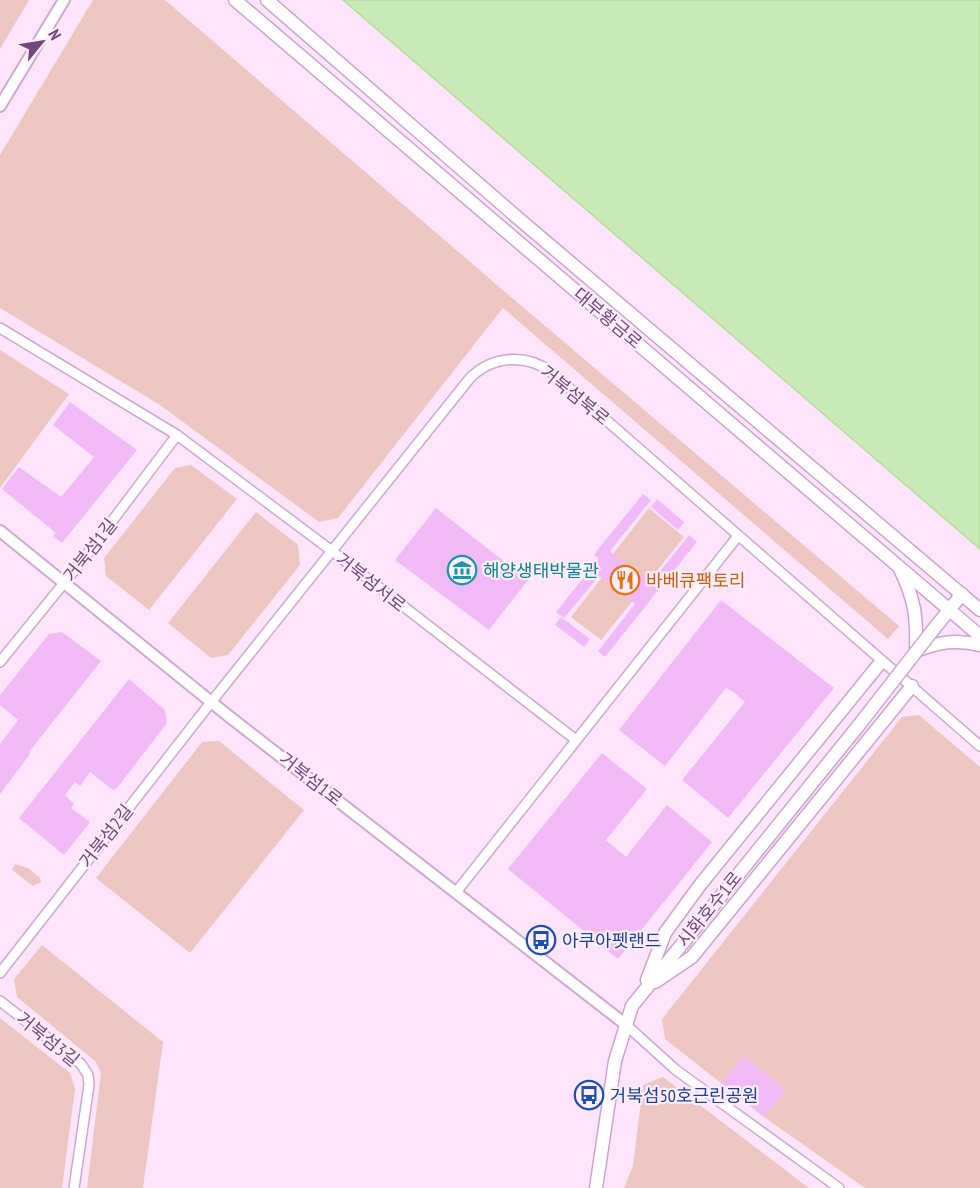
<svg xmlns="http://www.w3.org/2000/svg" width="980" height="1188" viewBox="0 0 980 1188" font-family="'PT Sans Narrow','Noto Sans KR',sans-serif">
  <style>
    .green { fill: #edc6c2 }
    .water { fill: #c9eab7; stroke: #b2dd9d; stroke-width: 1.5 }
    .building { fill: #f1baf6 }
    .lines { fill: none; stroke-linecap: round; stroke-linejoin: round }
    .minor-casing { stroke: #cda7cf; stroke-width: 12 }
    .tertiary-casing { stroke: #cda7cf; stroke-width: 14 }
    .secondary-casing { stroke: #cda2d0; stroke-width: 15 }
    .minor { stroke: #fff; stroke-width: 9 }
    .tertiary { stroke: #fff; stroke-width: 10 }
    .secondary { stroke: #fff; stroke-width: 12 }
    .secondary-bridge-casing { stroke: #cda2d0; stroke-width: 15; stroke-linecap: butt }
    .secondary-bridge { stroke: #fff; stroke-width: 12 }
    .labels { text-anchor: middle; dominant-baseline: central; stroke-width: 4.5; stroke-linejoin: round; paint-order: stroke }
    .street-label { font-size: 18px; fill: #73477a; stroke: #ffedfd }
    .culture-label { font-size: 18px; fill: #0d838f; stroke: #ffedfd; text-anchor: start }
    .food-label { font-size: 18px; fill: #c56008; stroke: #ffedfd; text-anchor: start }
    .transit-label { font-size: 18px; fill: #164399; stroke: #ffedfd; text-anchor: start }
  </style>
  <rect width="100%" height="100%" fill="#fee5fb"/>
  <!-- green -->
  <g class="green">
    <polygon points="0,0 29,0 0,49"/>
    <polygon points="93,0 165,0 511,297 899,626 888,639 503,308 338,518 319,522 160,405 0,308 0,155"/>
    <polygon points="0,350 69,394 0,488"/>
    <polygon points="191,465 237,499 149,610 106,576 104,558 175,468"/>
    <polygon points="649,508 684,537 601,640 571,617 606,572 602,568"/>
    <polygon points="256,512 298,545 300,565 228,655 211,658 168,623"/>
    <polygon points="919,715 980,767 980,1188 865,1188 764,1117 665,1039 662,1019 902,717"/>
    <polygon points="219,741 304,810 190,953 96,878 202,742"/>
    <polygon points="15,864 28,868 40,878 41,882 33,886 12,870"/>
    <polygon points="42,945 163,1042 143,1188 87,1188 101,1073 95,1061 17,997 14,979"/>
    <polygon points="0,1018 70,1073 75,1089 62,1188 0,1188"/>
    <polygon points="663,1077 809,1188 624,1188 633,1166 643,1085"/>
  </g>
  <!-- water -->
  <polygon class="water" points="343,0 980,0 980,549"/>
  <!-- building -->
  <g class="building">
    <polygon points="70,402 137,450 62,543 53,536 56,533 2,489 19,467 61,497 94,457 53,425"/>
    <polygon points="643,494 651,500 610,551 651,583 689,535 697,542 605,657 598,651 635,604 599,576 564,618 556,612 599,558 594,555 599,548"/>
    <polygon points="657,499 684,522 678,530 651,507"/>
    <polygon points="436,508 528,580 489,630 395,560"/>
    <polygon points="721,600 834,688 728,818 682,780 745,702 732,691 726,688 665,766 619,730"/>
    <polygon points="561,617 590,639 584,647 555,625"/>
    <polygon points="62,632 101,661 29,752 30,754 0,794 0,744 18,720 0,705 0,695 49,634"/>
    <polygon points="129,679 165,710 167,723 117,788 113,790 90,772 80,786 75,782 65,795 74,804 71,808 90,822 64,855 19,818"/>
    <polygon points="602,753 647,789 606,840 626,857 667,805 712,842 618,959 508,869"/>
    <polygon points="744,1056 786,1090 764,1117 722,1083"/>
  </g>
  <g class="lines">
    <!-- minor casing -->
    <g class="minor-casing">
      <g id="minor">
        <polyline points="0,328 177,435 332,551 576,740"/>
        <polyline points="0,662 85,557 177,435"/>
        <polyline points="457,891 738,536"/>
        <path d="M0,973L212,701L470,378C492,356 526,353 551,372L980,746"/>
        <polyline points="0,1001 81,1064 88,1075 89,1085 74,1188"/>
        <polyline points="625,1024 676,1070 839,1188"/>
      </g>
    </g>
    <!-- tertiary casing -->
    <g class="tertiary-casing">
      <g id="tertiary">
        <polyline points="0,106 64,0"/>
        <polyline points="0,531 231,718 625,1024"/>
      </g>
    </g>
    <!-- secondary casing -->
    <g class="secondary-casing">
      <g id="secondary">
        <polyline points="235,0 980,636"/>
        <polyline points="267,0 519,219 980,610"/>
        <path d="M900,569C915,600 917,617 916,651C939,642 956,639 980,645"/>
        <polyline points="933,630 962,594"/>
        <polyline points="647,980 665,933 700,885 881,662"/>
        <polyline points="655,982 692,957 912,686"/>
        <polyline points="596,1188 615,1061 632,1006 859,725"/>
      </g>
    </g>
    <!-- minor -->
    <use href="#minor" class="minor"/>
    <!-- tertiary -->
    <use href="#tertiary" class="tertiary"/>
    <!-- secondary -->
    <use href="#secondary" class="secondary"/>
    <!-- secondary-bridge casing -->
    <g class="secondary-bridge-casing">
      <polyline id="secondary-bridge" points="859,725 933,630"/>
    </g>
    <!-- secondary-bridge -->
    <use href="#secondary-bridge" class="secondary-bridge"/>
  </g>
  <!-- icons -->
  <defs>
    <g id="museum-ring" transform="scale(1.5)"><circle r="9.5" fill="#ffedfd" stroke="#0f9aa8" stroke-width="1.5"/><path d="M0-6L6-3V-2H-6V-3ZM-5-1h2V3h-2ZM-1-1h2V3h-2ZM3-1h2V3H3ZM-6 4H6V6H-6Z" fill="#0f9aa8"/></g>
    <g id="restaurant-ring" transform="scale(1.5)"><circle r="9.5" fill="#ffedfd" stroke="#e8710a" stroke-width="1.5"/><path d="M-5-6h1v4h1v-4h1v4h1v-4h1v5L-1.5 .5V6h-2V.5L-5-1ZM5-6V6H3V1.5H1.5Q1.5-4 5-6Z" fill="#e8710a"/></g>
    <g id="bus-ring" transform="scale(1.5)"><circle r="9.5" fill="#ffedfd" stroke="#1a4fb4" stroke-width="1.5"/><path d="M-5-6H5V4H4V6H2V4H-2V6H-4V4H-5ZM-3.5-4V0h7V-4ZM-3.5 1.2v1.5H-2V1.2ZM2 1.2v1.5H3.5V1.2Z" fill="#1a4fb4"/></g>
  </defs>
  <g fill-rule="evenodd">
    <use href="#museum-ring" x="462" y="570"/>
    <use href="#restaurant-ring" x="625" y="580"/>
    <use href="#bus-ring" x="541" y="940"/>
    <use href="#bus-ring" x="589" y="1095"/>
  </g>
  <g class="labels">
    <!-- street labels -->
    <g class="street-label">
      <text transform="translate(608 318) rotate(40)">대부황금로</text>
      <text transform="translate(575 395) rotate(39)">거북섬북로</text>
      <text transform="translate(90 550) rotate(-52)">거북섬1길</text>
      <text transform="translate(371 582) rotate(38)">거북섬서로</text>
      <text transform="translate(311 779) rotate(38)">거북섬1로</text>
      <text transform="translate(106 836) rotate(-52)">거북섬2길</text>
      <text transform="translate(709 909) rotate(-51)">시화호수1로</text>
      <text transform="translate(48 1039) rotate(39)">거북섬3길</text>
    </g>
    <!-- culture labels -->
    <g class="culture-label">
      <text x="483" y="570">해양생태박물관</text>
    </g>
    <!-- food labels -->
    <g class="food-label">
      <text x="646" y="580">바베큐팩토리</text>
    </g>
    <!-- transit labels -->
    <g class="transit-label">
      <text x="562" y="940">아쿠아펫랜드</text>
      <text x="610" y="1095">거북섬50호근린공원</text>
    </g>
  </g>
  <!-- north arrow -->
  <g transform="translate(42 42) rotate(60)" stroke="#ffedfd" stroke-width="4.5" paint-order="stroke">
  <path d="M0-4.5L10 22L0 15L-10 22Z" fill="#73477a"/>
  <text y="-9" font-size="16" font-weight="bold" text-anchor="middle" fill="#73477a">N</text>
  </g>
</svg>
